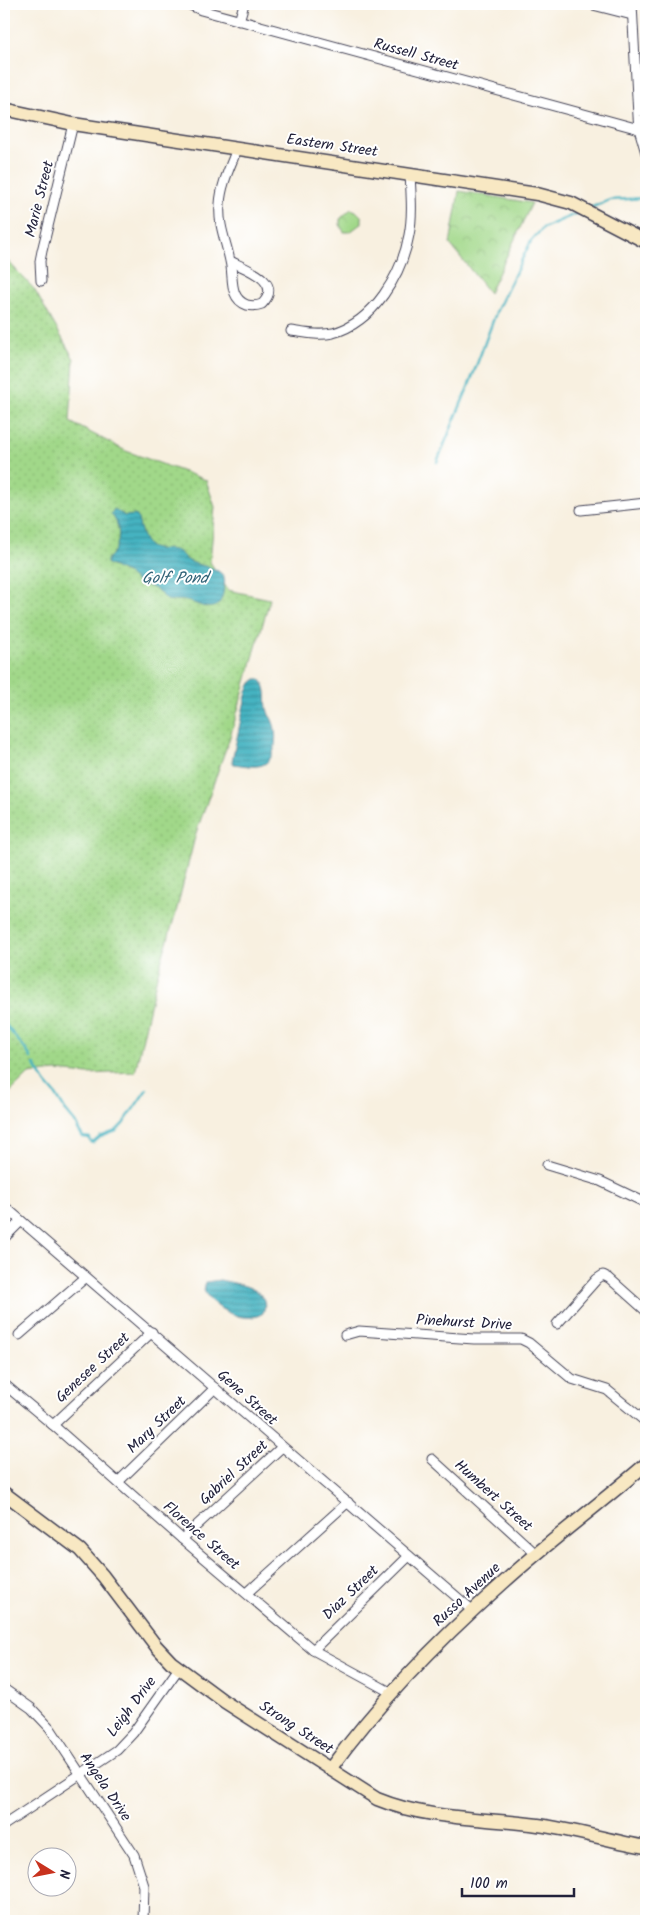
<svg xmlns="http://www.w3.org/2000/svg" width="650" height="1925" viewBox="0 0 650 1925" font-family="Kalam,sans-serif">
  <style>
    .grass { fill: url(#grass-dots); stroke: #627d62 }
    .park { fill: url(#park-crowns); stroke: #627d62 }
    .water { fill: url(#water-rules); stroke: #346a7e }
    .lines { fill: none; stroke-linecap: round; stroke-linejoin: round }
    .stream { stroke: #45b3c1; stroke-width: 2.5 }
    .street-casing { stroke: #424154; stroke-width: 11 }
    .secondary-casing { stroke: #424154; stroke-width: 15 }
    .street { stroke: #fff; stroke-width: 9 }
    .secondary { stroke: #f8e8c3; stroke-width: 12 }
    .labels { text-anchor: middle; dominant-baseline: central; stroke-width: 4; stroke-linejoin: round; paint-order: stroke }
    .street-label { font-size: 15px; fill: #22223b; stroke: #fff }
    .water-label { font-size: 16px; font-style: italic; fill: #326377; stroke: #fff }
  </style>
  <defs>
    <pattern id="grass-dots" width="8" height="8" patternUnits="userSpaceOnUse" patternTransform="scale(1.25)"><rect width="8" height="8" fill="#a1d889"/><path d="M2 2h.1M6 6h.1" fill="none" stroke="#8ab977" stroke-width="1.8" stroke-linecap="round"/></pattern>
    <pattern id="park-crowns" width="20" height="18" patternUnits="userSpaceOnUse" patternTransform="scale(1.25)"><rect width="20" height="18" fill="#a1d889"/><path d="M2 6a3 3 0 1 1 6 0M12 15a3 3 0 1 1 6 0" fill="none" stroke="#8ab977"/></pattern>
    <pattern id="water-rules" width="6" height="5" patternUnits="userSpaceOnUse" patternTransform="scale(1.25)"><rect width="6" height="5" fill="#45b3c1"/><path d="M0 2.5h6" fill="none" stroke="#39919e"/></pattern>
  </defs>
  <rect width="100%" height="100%" fill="#fff"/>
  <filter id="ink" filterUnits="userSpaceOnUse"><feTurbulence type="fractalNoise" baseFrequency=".02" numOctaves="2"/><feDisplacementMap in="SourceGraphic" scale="10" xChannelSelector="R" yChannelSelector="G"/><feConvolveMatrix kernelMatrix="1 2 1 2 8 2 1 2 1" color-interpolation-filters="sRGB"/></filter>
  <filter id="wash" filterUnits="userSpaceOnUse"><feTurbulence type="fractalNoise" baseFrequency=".0096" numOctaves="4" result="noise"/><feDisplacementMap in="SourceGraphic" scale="20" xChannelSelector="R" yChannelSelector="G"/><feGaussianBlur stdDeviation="1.12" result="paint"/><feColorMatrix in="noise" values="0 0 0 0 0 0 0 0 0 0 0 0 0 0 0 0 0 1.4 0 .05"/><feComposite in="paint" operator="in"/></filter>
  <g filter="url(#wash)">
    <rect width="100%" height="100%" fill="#f8f0e0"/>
    <!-- grass -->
    <polygon class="grass" points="4,257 34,289 74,359 70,422 126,451 206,480 215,507 210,562 228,590 270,599 230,737 196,833 176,912 157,976 135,1072 88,1074 56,1071 29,1074 4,1098"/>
    <!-- park -->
    <g class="park">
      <polygon points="459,191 532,203 489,293 450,244"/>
      <polygon points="351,209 356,211 362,217 362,223 350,232 344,232 340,225 340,219"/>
    </g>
    <!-- water -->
    <g class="water">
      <path d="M114,509L125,516L134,515L137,516C140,525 141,537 148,545C154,552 166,548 174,550C181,551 183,558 189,561C202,568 229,566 224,587C223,594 222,599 218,605C207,611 197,603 187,601C181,599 174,601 167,600L156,589L136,581L127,573L107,564V560C109,556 113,554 115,550C121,538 120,524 111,514Z"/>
      <path d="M256,679H260C270,690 264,699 268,712C269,716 272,718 273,722C276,729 276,738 275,745C270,771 256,767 234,764L232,761L247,691L251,683Z"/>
      <path d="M220,1280C237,1284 273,1288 263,1313C245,1326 211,1308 204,1290L206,1282Z"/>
    </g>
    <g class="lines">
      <!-- stream -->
      <g class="stream">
        <polyline points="590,208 610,200 646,198"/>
        <polyline points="437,462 471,380 497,310 531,241 543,228 580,212"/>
        <path d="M4,1022C12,1035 24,1045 31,1058"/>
        <polyline points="34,1064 45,1082 56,1095 65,1110 78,1126 78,1129 83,1137 90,1138 90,1141 93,1143 100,1137 116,1131 123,1124 147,1089"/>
      </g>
    </g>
  </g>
  <g filter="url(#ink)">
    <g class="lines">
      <!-- street casing -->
      <g class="street-casing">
        <g id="street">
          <polyline points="188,4 201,10 639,129"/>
          <polyline points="589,4 632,15"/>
          <polyline points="632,4 638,116 639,129 646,153"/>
          <polyline points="239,21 244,4"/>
          <path d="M230,261C246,269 284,281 262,304C257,306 252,306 247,305C228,298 234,276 230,261C226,241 218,225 220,204C221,185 230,167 237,149"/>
          <polyline points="41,281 40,261 42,251 73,124"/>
          <path d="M291,331C305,333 319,336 333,333C374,322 402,274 409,235C413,215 411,194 410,174"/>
          <polyline points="581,510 646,503"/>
          <polyline points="547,1165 600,1181 646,1203"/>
          <polyline points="4,1206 473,1611"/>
          <polyline points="4,1238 21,1221"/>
          <polyline points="557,1324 597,1279 603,1275 609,1278 646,1311"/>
          <polyline points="19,1335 85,1278"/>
          <polyline points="345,1335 359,1331 474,1339 521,1339 529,1343 572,1379 607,1390 646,1422"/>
          <polyline points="4,1384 53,1425 182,1539 313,1650 392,1693"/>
          <polyline points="53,1425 152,1332"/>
          <polyline points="432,1459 536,1554"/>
          <polyline points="118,1482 215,1388"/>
          <polyline points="182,1539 282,1447"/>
          <polyline points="247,1593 348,1502"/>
          <polyline points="313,1650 409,1556"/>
          <polyline points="4,1689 31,1708 50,1728 134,1855 144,1886 143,1921"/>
          <polyline points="4,1825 117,1750 133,1733 179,1668"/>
        </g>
      </g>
      <!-- secondary casing -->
      <g class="secondary-casing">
        <g id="secondary">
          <polyline points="4,109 73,124 537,194 571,203 646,242"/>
          <path d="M4,1493L80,1550L103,1576L156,1646L171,1662L225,1702L377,1799C428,1820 485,1818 538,1825C575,1830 610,1841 646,1847"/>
          <path d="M330,1769C380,1700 440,1639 503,1583C549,1541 599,1505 646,1464"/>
        </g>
      </g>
      <!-- street -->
      <use href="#street" class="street"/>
      <!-- secondary -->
      <use href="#secondary" class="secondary"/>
    </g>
  </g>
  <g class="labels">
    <!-- street labels -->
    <g class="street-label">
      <text transform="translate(416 55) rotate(15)">Russell Street</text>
      <text transform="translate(332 146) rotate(8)">Eastern Street</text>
      <text transform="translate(40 199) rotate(-76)">Marie Street</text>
      <text transform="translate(464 1323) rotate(3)">Pinehurst Drive</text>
      <text transform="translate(93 1368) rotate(-43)">Genesee Street</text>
      <text transform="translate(247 1398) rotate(42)">Gene Street</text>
      <text transform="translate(157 1425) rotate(-44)">Mary Street</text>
      <text transform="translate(234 1473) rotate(-43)">Gabriel Street</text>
      <text transform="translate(493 1496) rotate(42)">Humbert Street</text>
      <text transform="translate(201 1536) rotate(41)">Florence Street</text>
      <text transform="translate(351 1593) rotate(-44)">Diaz Street</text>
      <text transform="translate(467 1595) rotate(-43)">Russo Avenue</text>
      <text transform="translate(132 1707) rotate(-53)">Leigh Drive</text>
      <text transform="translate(296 1728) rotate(33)">Strong Street</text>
      <text transform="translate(105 1787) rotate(56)">Angela Drive</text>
    </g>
    <!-- water labels -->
    <g class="water-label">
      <text x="175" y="578">Golf Pond</text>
    </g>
  </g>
  <!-- margin -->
  <rect width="650" height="1925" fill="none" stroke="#fff" stroke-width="20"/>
  <!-- north arrow -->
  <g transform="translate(52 1872) rotate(100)"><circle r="24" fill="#ffffff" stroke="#a7a7b1"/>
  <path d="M0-4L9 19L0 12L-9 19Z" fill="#c8321e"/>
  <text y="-8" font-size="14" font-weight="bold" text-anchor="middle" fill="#22223b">N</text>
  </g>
  <!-- scale -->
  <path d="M462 1888v8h112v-8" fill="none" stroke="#22223b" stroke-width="2.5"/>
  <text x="470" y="1888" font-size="15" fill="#22223b" stroke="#ffffff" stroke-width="4" paint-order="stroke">100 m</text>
</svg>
